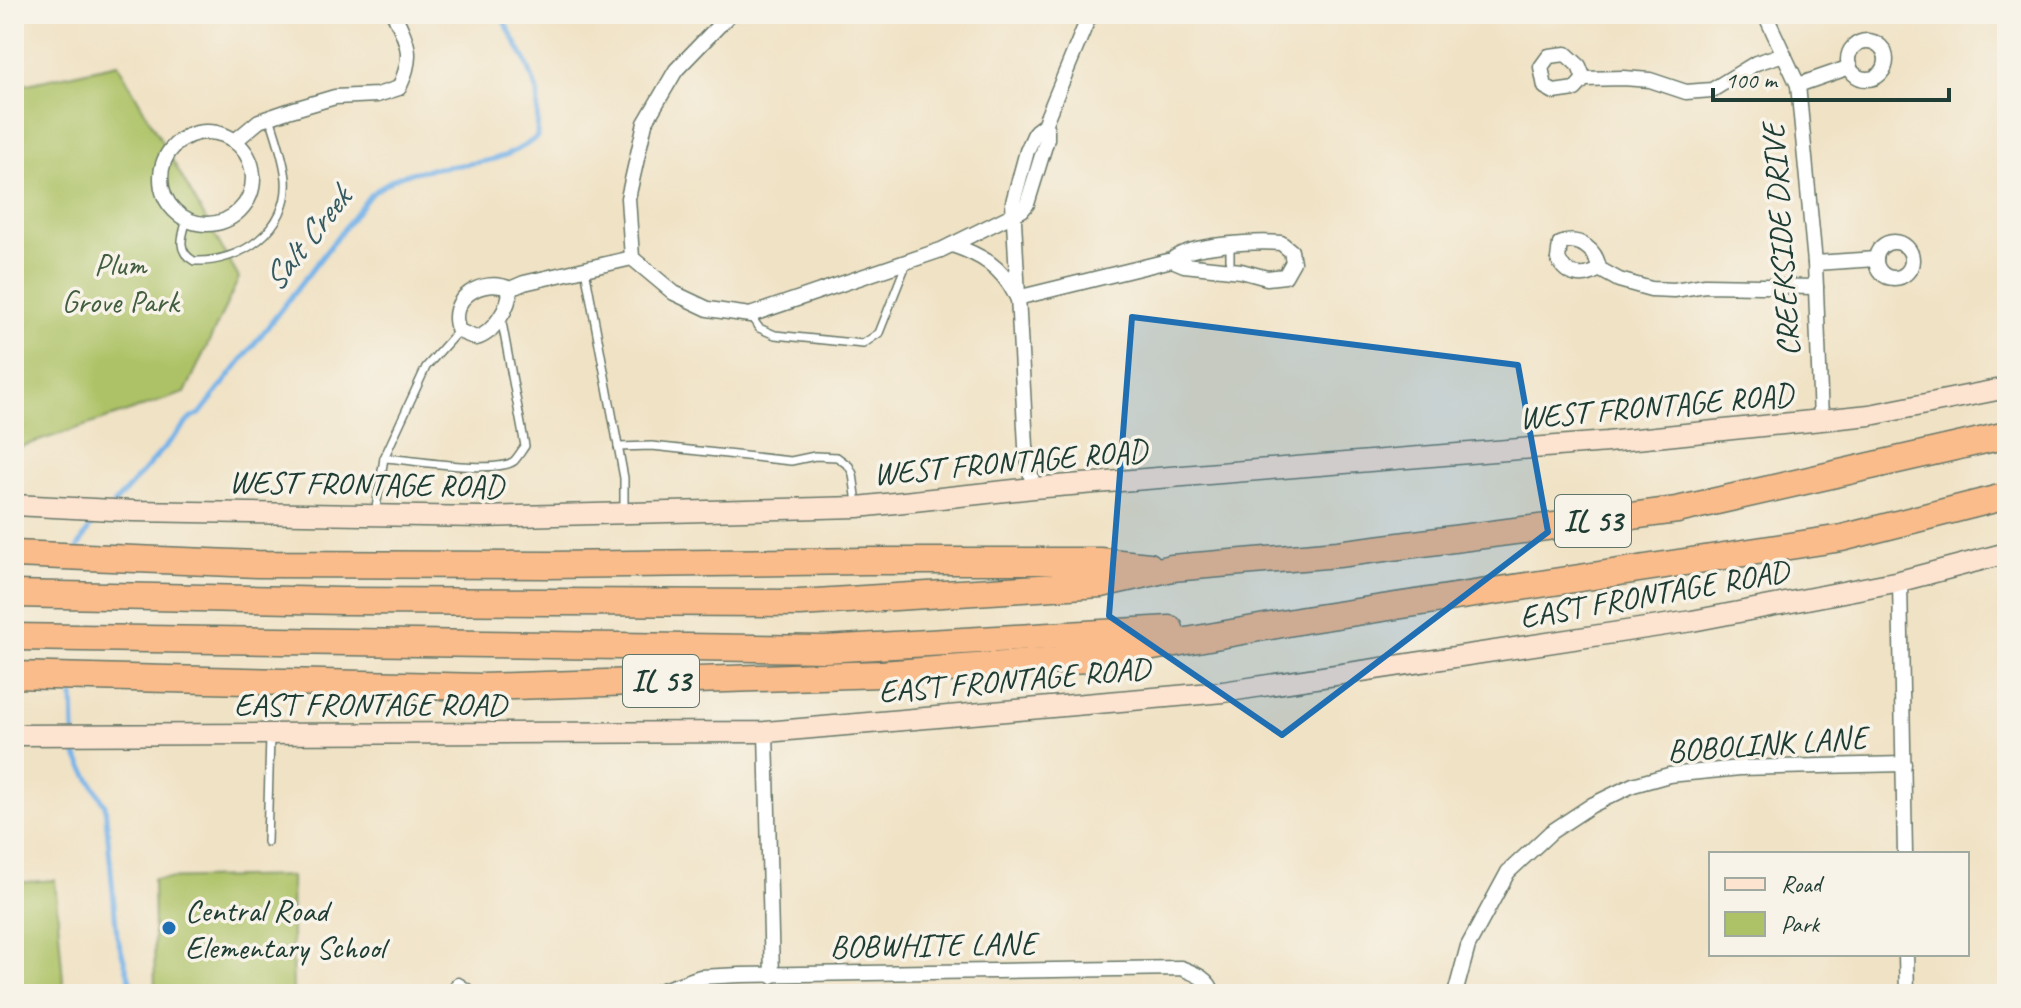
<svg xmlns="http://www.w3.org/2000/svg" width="2021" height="1008" viewBox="0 0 2021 1008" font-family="Caveat,sans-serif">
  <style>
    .green { fill: #adc266; stroke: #66804d; stroke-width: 2 }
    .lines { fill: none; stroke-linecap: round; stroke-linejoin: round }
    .stream { stroke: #76b3e8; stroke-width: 5 }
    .lane-casing { stroke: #687767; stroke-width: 10 }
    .street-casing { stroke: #687767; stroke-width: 17 }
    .secondary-casing { stroke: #687767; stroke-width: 23 }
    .highway-casing { stroke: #687767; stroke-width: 29 }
    .lane { stroke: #fff; stroke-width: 7 }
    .street { stroke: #fff; stroke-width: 14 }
    .secondary { stroke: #fde4d1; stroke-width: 20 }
    .highway { stroke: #fabc8b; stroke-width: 26 }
    .marked { fill: #1f6fb2; fill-opacity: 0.2; stroke: #1f6fb2; stroke-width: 6; stroke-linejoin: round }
    .poi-dot { fill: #1f6fb2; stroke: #f7f3e8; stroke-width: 3 }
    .labels { text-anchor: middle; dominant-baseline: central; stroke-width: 7; stroke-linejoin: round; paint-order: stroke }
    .shield { fill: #f7f3e8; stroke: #60746a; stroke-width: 2 }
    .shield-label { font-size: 30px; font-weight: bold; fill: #1f3d34 }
    .street-label { font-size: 32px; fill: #1f3d34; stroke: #f7f3e8 }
    .park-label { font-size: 32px; fill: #425e40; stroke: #f7f3e8 }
    .poi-label { font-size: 32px; fill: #1f3d34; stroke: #f7f3e8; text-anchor: start }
    .water-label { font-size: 34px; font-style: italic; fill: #355a61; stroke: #f7f3e8 }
  </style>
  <rect width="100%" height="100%" fill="#f7f3e8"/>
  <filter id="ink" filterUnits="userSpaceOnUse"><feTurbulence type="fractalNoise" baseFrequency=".0125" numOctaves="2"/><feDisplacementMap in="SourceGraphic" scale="16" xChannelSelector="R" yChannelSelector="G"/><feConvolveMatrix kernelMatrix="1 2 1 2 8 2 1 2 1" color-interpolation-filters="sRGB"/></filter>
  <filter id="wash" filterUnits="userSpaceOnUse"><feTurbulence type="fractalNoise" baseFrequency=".006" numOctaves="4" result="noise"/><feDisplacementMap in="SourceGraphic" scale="32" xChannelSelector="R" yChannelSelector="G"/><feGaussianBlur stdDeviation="1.8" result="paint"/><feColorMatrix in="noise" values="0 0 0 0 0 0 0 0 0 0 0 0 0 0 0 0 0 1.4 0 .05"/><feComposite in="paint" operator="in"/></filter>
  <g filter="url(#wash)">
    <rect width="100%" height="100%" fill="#f0e2c5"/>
    <!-- green -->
    <g class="green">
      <polygon points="118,64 239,278 185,393 14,449 14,87"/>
      <polygon points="291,876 293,994 155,994 153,879"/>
      <polygon points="55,880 64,994 14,994 14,883"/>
    </g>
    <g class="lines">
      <!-- stream -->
      <g class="stream">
        <path d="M114,504L192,417L200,414L370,195C380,188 392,178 403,175C452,160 493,172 537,137L538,93L526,61L500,14"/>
        <polyline points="78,547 90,527 101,516"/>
        <polyline points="73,696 74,731"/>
        <polyline points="75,741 76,755 105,805 117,936 134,994"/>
      </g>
    </g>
  </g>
  <g filter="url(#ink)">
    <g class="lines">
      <!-- lane casing -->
      <g class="lane-casing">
        <g id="lane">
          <path d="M187,220C182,236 176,251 194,261C241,263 290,229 286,179C284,158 276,137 270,117"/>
          <polyline points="585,269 624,478 624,511"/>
          <polyline points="1230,270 1230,246"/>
          <polyline points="750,315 759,328 775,335 863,344 879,333 907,262"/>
          <polyline points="618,447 652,446 791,461 815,456 837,457 849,466 853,474 857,503"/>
          <path d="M384,458C408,459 496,475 514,461C518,457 522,450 525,446L501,317"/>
          <polyline points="375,514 384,458 426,367 459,330"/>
          <polyline points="267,842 270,737"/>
        </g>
      </g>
      <!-- street casing -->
      <g class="street-casing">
        <g id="street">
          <polyline points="1765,14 1798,85 1815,263 1821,420"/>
          <circle cx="1867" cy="60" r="19"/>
          <polyline points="1584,79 1579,66 1566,54 1549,56 1541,67 1545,87 1554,92 1575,89 1584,79 1623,78 1650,80 1686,92 1712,90 1756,63 1784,54"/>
          <polyline points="1798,85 1850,67"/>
          <circle cx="207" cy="178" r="46"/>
          <path d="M235,141L259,121L291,110L335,97L377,95L399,88C414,56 409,45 394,14"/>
          <circle cx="1894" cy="260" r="18"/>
          <path d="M952,245C981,255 1001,266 1015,294"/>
          <polyline points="632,258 628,198 645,123 676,70 730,14"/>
          <polyline points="1815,263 1876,259"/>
          <path d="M1599,269C1583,280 1566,276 1558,259L1560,244C1579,235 1597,251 1599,269L1619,280L1651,289L1674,290L1705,285L1816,287"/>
          <path d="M510,289C510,307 493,334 476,338L459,331C445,299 483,276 510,289L524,283L632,258L674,293L708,309L750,315L941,250L1022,210L1027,204L1047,139V129L1044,125"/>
          <path d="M1017,298L1172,260C1187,244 1258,241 1281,243L1291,251L1293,262L1285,276L1267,278L1241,271L1184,265L1172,260"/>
          <polyline points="1033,488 1026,446 1013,202 1027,151 1036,131 1044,125 1090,14"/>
          <polyline points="1900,581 1905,854"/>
          <polyline points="766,732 772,976"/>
          <polyline points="1906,954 1907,994"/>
          <polyline points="458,985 471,994"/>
          <path d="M651,994L700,977L741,975L1181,968C1194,973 1210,979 1213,994"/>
          <polyline points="1455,994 1468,946 1508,872 1551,832 1592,805 1633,785 1669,775 1740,768 1904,764"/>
        </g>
      </g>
      <!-- secondary casing -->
      <g class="secondary-casing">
        <g id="secondary">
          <polyline points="14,505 133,511 481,517 858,507 1033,488 1607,442 1821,420 1870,415 2007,388"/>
          <polyline points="14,735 766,732 1223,692 1692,621 1900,581 2007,553"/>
        </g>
      </g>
      <!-- highway casing -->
      <g class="highway-casing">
        <g id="highway">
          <polyline points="14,554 257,564 549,565 866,561 1100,561 1149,566"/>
          <polyline points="14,594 341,601 800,603 1101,584 1172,568 1338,554 1677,510 2007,435"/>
          <polyline points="14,637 825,649 1170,629"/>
          <polyline points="14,675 482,687 881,674 1086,659 1304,620 1842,538 2007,496"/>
        </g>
      </g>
      <!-- lane -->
      <use href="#lane" class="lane"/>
      <!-- street -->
      <use href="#street" class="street"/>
      <!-- secondary -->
      <use href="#secondary" class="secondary"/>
      <!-- highway -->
      <use href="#highway" class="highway"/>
    </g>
  </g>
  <!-- marked area -->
  <path class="marked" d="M1132,317L1518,365L1548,532L1282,735L1109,616Z"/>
  <!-- markers -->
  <circle class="poi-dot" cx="169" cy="928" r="8"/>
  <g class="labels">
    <!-- shield labels -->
    <g class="shield">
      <rect x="1555" y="495" width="76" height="52" rx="6"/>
      <rect x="623" y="655" width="76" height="52" rx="6"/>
    </g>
    <g class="shield-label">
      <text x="1593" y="521">IL 53</text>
      <text x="661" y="681">IL 53</text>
    </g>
    <!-- street labels -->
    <g class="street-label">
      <text transform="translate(1781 240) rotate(-94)">CREEKSIDE DRIVE</text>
      <text transform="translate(1656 406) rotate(-5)">WEST FRONTAGE ROAD</text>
      <text transform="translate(1010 462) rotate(-5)">WEST FRONTAGE ROAD</text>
      <text transform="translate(366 484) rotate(1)">WEST FRONTAGE ROAD</text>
      <text transform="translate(1654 594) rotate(-10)">EAST FRONTAGE ROAD</text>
      <text transform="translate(1014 680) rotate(-5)">EAST FRONTAGE ROAD</text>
      <text x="370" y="704">EAST FRONTAGE ROAD</text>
      <text transform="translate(1767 744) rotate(-4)">BOBOLINK LANE</text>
      <text transform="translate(933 945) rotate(-1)">BOBWHITE LANE</text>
    </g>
    <!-- park labels -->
    <g class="park-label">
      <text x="120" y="264">Plum<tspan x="120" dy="37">Grove Park</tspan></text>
    </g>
    <!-- poi labels -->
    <g class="poi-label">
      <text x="185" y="910">Central Road<tspan x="185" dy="37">Elementary School</tspan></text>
    </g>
    <!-- water labels -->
    <g class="water-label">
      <text transform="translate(306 239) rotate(-52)">Salt Creek</text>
    </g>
  </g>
  <!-- margin -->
  <rect width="2021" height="1008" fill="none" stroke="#f7f3e8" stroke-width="48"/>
  <!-- legend -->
  <rect x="1709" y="852" width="260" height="104" fill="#f7f3e8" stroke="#a1aaa0" stroke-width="2"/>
  <rect x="1725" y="878" width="40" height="12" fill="#fde4d1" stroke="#a1aaa0" stroke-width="2"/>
  <text x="1781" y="892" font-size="24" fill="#1f3d34">Road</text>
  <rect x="1725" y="912" width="40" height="24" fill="#adc266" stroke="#a1aaa0" stroke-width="2"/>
  <text x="1781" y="932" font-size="24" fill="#1f3d34">Park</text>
  <!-- scale -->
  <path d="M1713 88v12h236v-12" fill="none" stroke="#1f3d34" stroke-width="4"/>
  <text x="1725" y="88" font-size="24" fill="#1f3d34" stroke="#f7f3e8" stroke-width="6" paint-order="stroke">100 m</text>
</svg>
